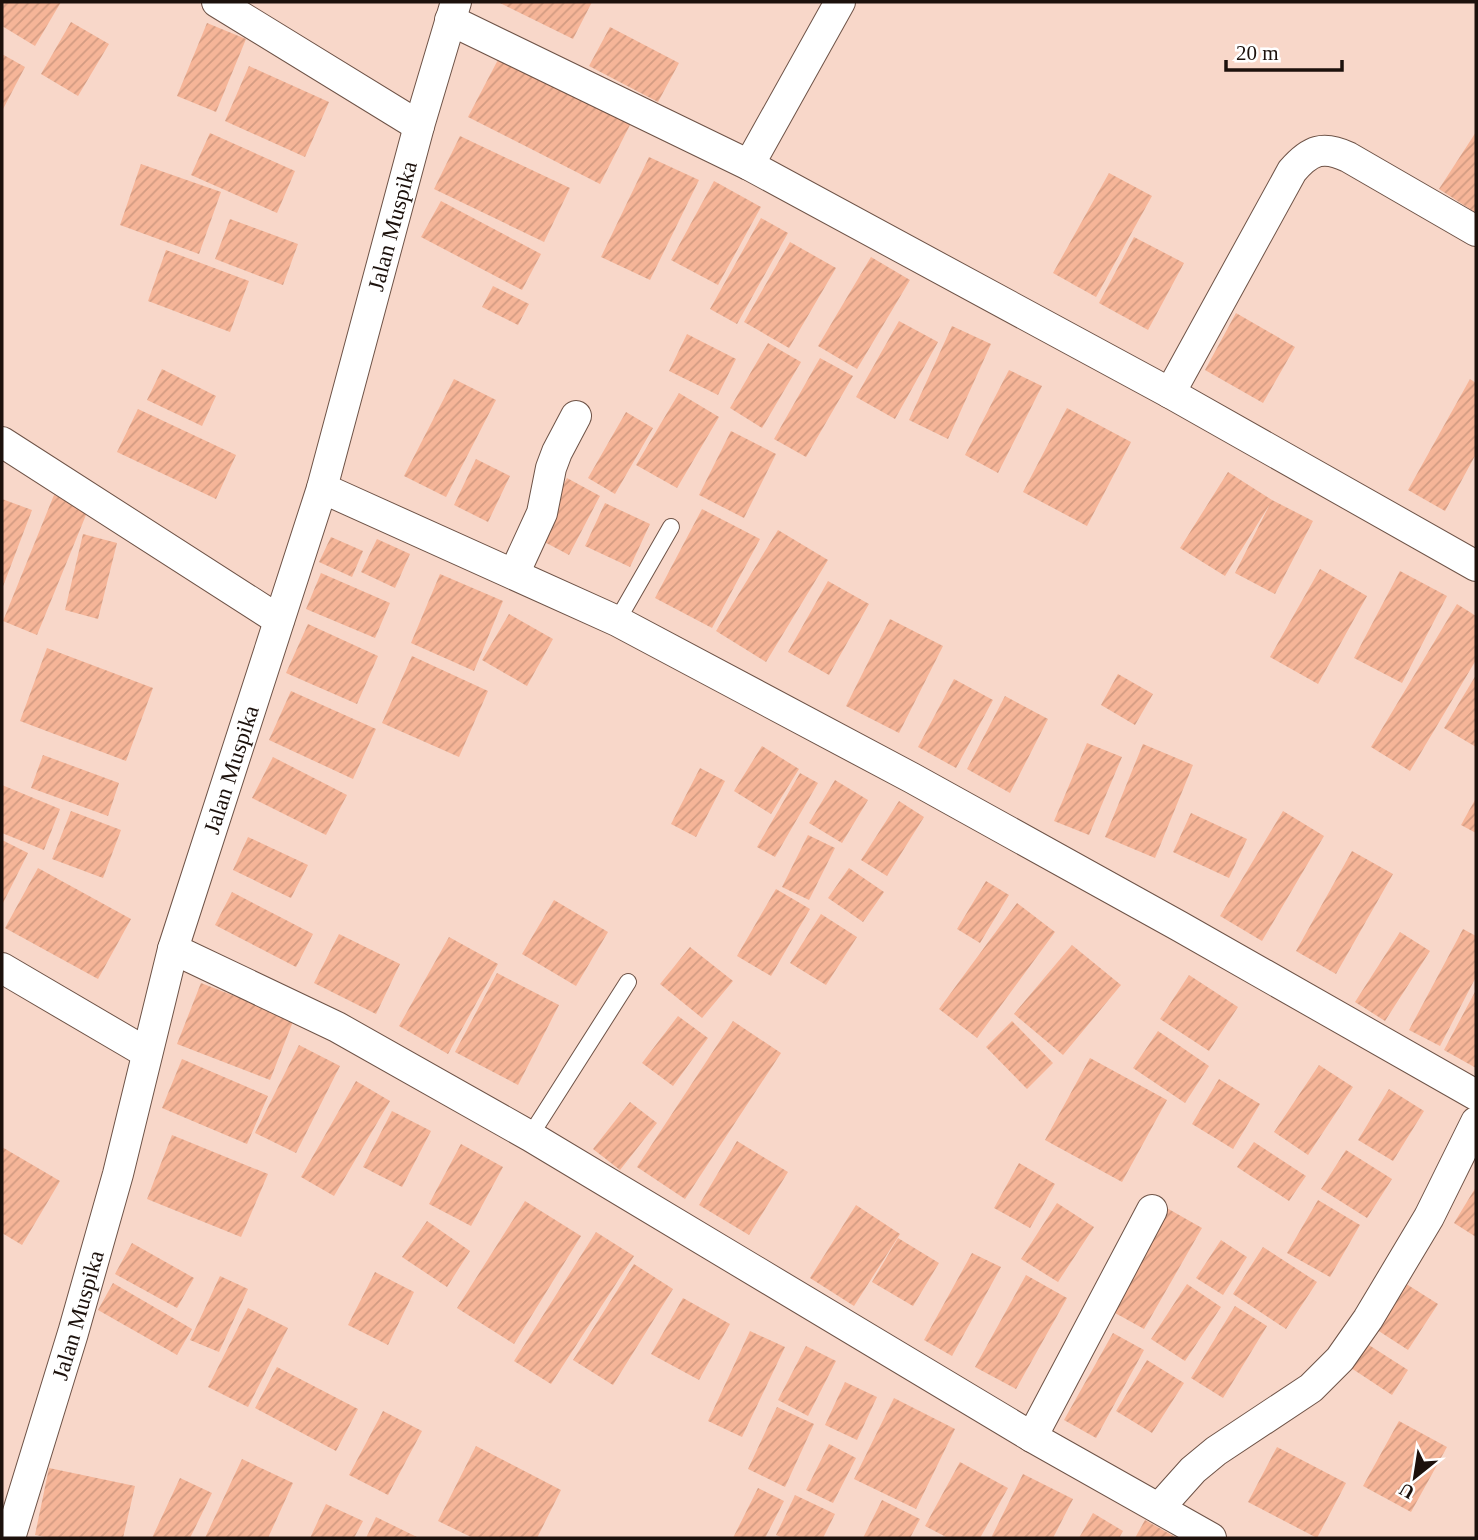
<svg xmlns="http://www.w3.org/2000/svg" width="1478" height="1540" viewBox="0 0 1478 1540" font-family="'Times New Roman',serif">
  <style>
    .building { fill: url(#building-hatch) }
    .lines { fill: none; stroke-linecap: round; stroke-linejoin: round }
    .service-casing { stroke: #6e5347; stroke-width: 18 }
    .minor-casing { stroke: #6e5347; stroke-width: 32 }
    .service { stroke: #fff; stroke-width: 16 }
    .minor { stroke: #fff; stroke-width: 30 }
    .labels { text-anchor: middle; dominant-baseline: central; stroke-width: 5; stroke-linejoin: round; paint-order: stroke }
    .street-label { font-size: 23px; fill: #1c110c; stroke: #fff }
  </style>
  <defs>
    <pattern id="building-hatch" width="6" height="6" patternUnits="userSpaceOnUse" patternTransform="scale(1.75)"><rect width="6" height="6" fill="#f6b598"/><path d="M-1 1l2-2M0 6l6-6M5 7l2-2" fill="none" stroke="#d29b82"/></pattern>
  </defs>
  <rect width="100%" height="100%" fill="#f8d7c9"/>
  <!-- building -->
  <g class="building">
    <polygon points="2,2 61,2 35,46 2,26"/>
    <polygon points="498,2 592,2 573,39"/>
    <polygon points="71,22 109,44 78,96 41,74"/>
    <polygon points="207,23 246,39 216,112 177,96"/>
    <polygon points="610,27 679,63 658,102 589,66"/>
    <polygon points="2,54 25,67 2,111"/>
    <polygon points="501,54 632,121 600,184 468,117"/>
    <polygon points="249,66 329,102 305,157 225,121"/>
    <polygon points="1476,132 1476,213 1439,189"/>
    <polygon points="210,133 295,171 277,213 191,175"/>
    <polygon points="460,136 570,188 544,242 434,189"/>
    <polygon points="649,157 699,180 650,280 601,257"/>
    <polygon points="141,164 221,192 199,254 120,225"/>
    <polygon points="1109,173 1152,196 1096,297 1053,273"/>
    <polygon points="714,181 761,207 718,285 671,260"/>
    <polygon points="441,201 541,254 522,290 421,237"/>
    <polygon points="761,218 788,233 737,324 710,309"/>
    <polygon points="230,219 298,244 283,285 215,259"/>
    <polygon points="1134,237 1184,263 1148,330 1099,303"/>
    <polygon points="790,242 836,268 789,348 744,322"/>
    <polygon points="166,250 249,281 230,332 148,301"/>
    <polygon points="871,257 910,280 857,369 818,346"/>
    <polygon points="493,286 529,304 518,325 482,307"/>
    <polygon points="1236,313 1295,347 1263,403 1205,370"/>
    <polygon points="899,321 938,342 895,419 856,397"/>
    <polygon points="952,326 991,344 948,439 909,420"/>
    <polygon points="687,334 736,359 718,395 669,371"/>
    <polygon points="768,343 801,362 762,428 730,408"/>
    <polygon points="820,358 853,376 806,457 774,439"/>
    <polygon points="162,369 216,396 202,426 147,400"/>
    <polygon points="1009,370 1042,386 998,473 965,455"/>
    <polygon points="454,379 496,400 446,497 404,476"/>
    <polygon points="1470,379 1476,383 1476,454 1445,511 1408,490"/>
    <polygon points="679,393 719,417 677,488 636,465"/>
    <polygon points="1067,408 1131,442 1087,526 1023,492"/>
    <polygon points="138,409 236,455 216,499 117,452"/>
    <polygon points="626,412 653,428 615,494 588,478"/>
    <polygon points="731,431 776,454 744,518 699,495"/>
    <polygon points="476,459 510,476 488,522 454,505"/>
    <polygon points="1228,472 1272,500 1313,521 1275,594 1235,573 1270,504 1225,576 1180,548"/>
    <polygon points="567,478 600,496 569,555 535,537"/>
    <polygon points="54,495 88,510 37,635 3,621"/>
    <polygon points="2,499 32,510 2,589"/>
    <polygon points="605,503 650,524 630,567 585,546"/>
    <polygon points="702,509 760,539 712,628 655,598"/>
    <polygon points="778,530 828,560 766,662 716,631"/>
    <polygon points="83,534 117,543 98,619 65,610"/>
    <polygon points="331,537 363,551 352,577 319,562"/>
    <polygon points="377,539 410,554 395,588 361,572"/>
    <polygon points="1320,569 1367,596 1318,684 1270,657"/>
    <polygon points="1400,571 1447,596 1402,683 1354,658"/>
    <polygon points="321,573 390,603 375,638 306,609"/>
    <polygon points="440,574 503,601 474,671 411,643"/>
    <polygon points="828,581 869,604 829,675 788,652"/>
    <polygon points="1457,604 1476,616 1476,660 1410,771 1371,747"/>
    <polygon points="509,614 553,639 527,686 482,660"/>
    <polygon points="890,619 943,646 899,733 846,706"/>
    <polygon points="308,624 378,656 357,704 286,673"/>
    <polygon points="47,648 153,688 126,761 20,721"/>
    <polygon points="412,656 488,691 459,757 382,723"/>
    <polygon points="1118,674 1153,694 1135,725 1101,705"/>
    <polygon points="1476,675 1476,747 1444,728"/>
    <polygon points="954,679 993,700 956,768 918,747"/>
    <polygon points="291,691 376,729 353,779 269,740"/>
    <polygon points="1005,696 1048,719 1010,793 967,769"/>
    <polygon points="1087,743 1122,757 1089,835 1054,821"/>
    <polygon points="1143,744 1193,765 1155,858 1105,837"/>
    <polygon points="762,746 799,769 771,814 734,791"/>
    <polygon points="43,755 119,783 108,816 31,788"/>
    <polygon points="273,757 347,795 326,835 252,798"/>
    <polygon points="700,768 725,781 696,837 671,824"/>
    <polygon points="800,773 818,783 775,857 757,847"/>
    <polygon points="835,780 868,800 842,843 809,823"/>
    <polygon points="2,785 60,809 44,850 2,833"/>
    <polygon points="1476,798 1476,833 1461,825"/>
    <polygon points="899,801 924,817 887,876 861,860"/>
    <polygon points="71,811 121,830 103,878 52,859"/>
    <polygon points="1283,811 1324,836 1262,941 1220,916"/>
    <polygon points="1191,813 1247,839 1229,878 1173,852"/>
    <polygon points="808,835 835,848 809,900 782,887"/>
    <polygon points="248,837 308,865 291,898 233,870"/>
    <polygon points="2,840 28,853 2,905"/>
    <polygon points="1352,851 1393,874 1336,974 1296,951"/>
    <polygon points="38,868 131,919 98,979 5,928"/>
    <polygon points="849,868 884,892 863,922 828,898"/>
    <polygon points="986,881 1009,895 980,943 957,929"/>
    <polygon points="776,889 810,909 771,976 737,956"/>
    <polygon points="232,892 313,934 296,967 215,925"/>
    <polygon points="554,900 608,932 576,986 522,954"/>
    <polygon points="1017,903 1055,932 977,1038 939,1009"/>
    <polygon points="821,914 857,937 826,985 790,963"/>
    <polygon points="1463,929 1476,936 1476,977 1440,1046 1409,1030"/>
    <polygon points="1400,932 1430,951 1385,1021 1355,1002"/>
    <polygon points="339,934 400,964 376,1014 314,983"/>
    <polygon points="449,937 498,964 448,1054 399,1026"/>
    <polygon points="1072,945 1121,985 1063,1055 1014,1014"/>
    <polygon points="690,947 733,981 702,1018 660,984"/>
    <polygon points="497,973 559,1005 518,1085 455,1052"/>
    <polygon points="1189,975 1238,1007 1209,1051 1160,1019"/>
    <polygon points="201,983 294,1019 270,1080 177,1044"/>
    <polygon points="1476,990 1476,1068 1444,1050"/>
    <polygon points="678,1016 708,1038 673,1086 642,1063"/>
    <polygon points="733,1021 781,1053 685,1199 637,1167"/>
    <polygon points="1012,1021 1053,1063 1027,1089 986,1047"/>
    <polygon points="1158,1031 1209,1066 1185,1103 1133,1068"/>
    <polygon points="299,1045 340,1066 296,1153 255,1133"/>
    <polygon points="1090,1058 1167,1100 1122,1182 1045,1140"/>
    <polygon points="182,1059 268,1096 247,1144 162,1108"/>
    <polygon points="1319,1065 1353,1087 1308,1155 1274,1132"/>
    <polygon points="1219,1079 1260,1104 1233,1149 1192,1124"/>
    <polygon points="356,1081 390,1101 334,1196 301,1177"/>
    <polygon points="1389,1089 1424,1111 1393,1161 1358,1140"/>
    <polygon points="630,1102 657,1123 620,1170 593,1149"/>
    <polygon points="392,1111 431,1131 402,1187 363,1167"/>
    <polygon points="172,1135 268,1174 241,1237 147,1199"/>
    <polygon points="737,1141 788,1172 749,1235 699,1205"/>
    <polygon points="1254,1142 1306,1176 1289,1201 1237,1167"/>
    <polygon points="461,1144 503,1167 471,1226 429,1204"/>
    <polygon points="2,1147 60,1181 22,1245 2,1233"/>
    <polygon points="1346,1150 1392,1179 1367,1218 1321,1189"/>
    <polygon points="1019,1163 1055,1184 1030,1228 994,1208"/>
    <polygon points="1476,1187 1476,1237 1454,1223"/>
    <polygon points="1318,1200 1360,1225 1330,1277 1287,1253"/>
    <polygon points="525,1201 581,1236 514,1344 457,1308"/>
    <polygon points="1057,1203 1094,1227 1058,1282 1021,1259"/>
    <polygon points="856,1205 900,1234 854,1306 810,1278"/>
    <polygon points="1165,1207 1202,1228 1144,1329 1106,1308"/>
    <polygon points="427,1221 470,1251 447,1287 402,1257"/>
    <polygon points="596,1232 634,1256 551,1384 514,1361"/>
    <polygon points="898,1238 939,1263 913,1306 872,1282"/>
    <polygon points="1221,1240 1247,1257 1223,1295 1196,1278"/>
    <polygon points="132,1243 194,1278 177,1308 115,1274"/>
    <polygon points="1263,1247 1317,1282 1286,1329 1233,1294"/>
    <polygon points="972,1253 1001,1267 952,1356 924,1340"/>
    <polygon points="634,1264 673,1289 613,1385 573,1360"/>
    <polygon points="375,1272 414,1292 388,1345 348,1325"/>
    <polygon points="1026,1275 1067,1298 1016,1389 975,1367"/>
    <polygon points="220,1276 248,1289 219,1352 190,1340"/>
    <polygon points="1400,1280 1438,1304 1408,1350 1371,1326"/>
    <polygon points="113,1283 192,1329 177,1355 98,1310"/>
    <polygon points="1187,1284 1221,1307 1185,1361 1151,1339"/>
    <polygon points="683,1298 730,1324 699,1380 651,1354"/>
    <polygon points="1235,1306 1267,1326 1223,1398 1191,1378"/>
    <polygon points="248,1308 288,1328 248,1407 208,1387"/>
    <polygon points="750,1331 785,1347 742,1437 708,1421"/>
    <polygon points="1113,1333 1144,1350 1096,1438 1064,1420"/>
    <polygon points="1361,1340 1408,1370 1392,1395 1345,1364"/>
    <polygon points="806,1346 836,1361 808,1416 778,1400"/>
    <polygon points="1147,1360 1184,1383 1152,1433 1116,1411"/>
    <polygon points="277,1367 358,1409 336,1451 255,1408"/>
    <polygon points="845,1382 877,1397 857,1440 825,1425"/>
    <polygon points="894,1398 955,1429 916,1509 854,1479"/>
    <polygon points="777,1407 814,1424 785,1487 748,1469"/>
    <polygon points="383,1411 422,1431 388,1495 349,1475"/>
    <polygon points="1399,1421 1447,1447 1411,1512 1363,1486"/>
    <polygon points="829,1444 856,1458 833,1503 806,1490"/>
    <polygon points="476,1446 561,1490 537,1538 473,1538 438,1521"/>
    <polygon points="1277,1447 1346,1483 1317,1538 1248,1502"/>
    <polygon points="242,1459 293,1483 268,1538 205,1538"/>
    <polygon points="960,1462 1008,1488 980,1538 948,1538 925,1526"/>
    <polygon points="49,1468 135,1486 123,1538 50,1538 35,1535"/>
    <polygon points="1023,1474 1073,1499 1053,1538 991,1538"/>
    <polygon points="180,1478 212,1493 190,1538 152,1538"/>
    <polygon points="758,1488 784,1501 765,1538 733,1538"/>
    <polygon points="795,1495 835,1514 823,1538 783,1538 776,1535"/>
    <polygon points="882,1500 920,1519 910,1538 863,1538"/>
    <polygon points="326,1504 363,1521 354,1538 310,1538"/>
    <polygon points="1093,1513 1123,1531 1119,1538 1079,1538"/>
    <polygon points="376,1517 419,1538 366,1538"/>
    <polygon points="1145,1520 1177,1538 1135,1538"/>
  </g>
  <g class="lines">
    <!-- service casing -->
    <g class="service-casing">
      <g id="service">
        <polyline points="617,621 671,527"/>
        <polyline points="530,1136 628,982"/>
      </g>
    </g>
    <!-- minor casing -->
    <g class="minor-casing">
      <g id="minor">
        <polyline points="217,2 419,126"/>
        <polyline points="450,20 749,165 1170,393 1476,566"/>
        <polyline points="749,165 840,2"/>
        <path d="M1170,393L1292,171C1310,150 1323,145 1348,157L1476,231"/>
        <polyline points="2,442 279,620"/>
        <polyline points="322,488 617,621 912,778 1179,926 1476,1095"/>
        <polyline points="514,574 542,513 551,468 557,452 576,416"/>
        <polyline points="173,949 337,1027 530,1136 1032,1437 1211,1538"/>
        <polyline points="2,968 147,1053"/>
        <polyline points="1032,1437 1152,1210"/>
        <polyline points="1159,1508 1193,1470 1216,1451 1311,1388 1340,1359 1368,1319 1429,1217 1476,1122"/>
        <path id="s1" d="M10,1538L73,1333L118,1174L173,949L322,488L419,126L456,2"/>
      </g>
    </g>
    <!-- service -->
    <use href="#service" class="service"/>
    <!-- minor -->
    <use href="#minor" class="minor"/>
  </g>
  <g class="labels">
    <!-- street labels -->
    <g class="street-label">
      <text stroke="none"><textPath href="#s1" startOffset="1367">Jalan Muspika</textPath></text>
      <text stroke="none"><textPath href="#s1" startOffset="800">Jalan Muspika</textPath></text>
      <text stroke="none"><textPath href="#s1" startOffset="233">Jalan Muspika</textPath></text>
    </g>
  </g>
  <!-- border -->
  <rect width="1478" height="1540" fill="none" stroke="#1c110c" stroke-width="7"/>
  <!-- north arrow -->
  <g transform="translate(1415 1477) rotate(210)" stroke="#ffffff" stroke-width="5" paint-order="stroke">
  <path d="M0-5L12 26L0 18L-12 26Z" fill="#1c110c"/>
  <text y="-10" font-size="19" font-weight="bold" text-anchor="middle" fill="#1c110c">U</text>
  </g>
  <!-- scale -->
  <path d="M1226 60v10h116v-10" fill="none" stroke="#1c110c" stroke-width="3.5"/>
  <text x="1236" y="60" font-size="21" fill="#1c110c" stroke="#ffffff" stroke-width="5" paint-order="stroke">20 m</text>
</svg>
